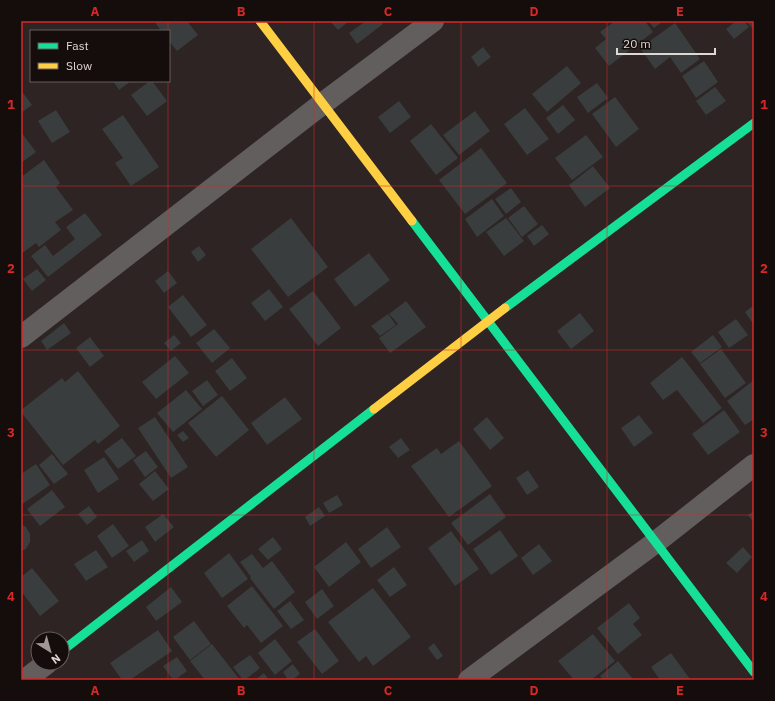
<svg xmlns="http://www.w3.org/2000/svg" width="775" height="701" viewBox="0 0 775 701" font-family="'IBM Plex Sans',sans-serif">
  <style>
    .building { fill: #393d3e }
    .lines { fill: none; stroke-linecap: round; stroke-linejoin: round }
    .street { stroke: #625e5d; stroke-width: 22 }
    .fast { stroke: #16e098; stroke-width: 9 }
    .slow { stroke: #ffcf43; stroke-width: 9 }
    .grid { fill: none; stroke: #d62828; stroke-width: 1; stroke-opacity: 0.55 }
    .neatline { fill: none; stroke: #d62828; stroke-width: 1.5 }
    .grid-label { font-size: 13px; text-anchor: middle; font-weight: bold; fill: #d62828 }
  </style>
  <rect width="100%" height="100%" fill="#2d2423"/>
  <!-- building -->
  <g class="building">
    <polygon points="154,21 187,21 198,35 177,51 169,41 169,31 161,31"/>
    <polygon points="330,21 349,21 338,30"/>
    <polygon points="366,21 381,21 383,24 357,44 349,33"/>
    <polygon points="615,21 645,21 653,32 609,66 595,48 606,39 600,32"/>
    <polygon points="648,21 663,21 654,28"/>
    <polygon points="736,21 744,21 749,27 734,39 726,29"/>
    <polygon points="746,21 754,21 754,28 753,29"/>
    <polygon points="675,23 700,59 681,73 670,57 655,69 640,48"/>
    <polygon points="483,47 491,57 478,67 471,57"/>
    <polygon points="704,61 718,82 696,98 682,76"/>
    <polygon points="567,66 581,83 547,112 532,94"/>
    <polygon points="113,81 131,81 119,90"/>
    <polygon points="150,81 152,81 167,101 147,116 131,95"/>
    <polygon points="597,83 608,98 588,113 577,97"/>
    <polygon points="715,87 726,101 706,115 696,101"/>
    <polygon points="21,90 32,105 21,113"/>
    <polygon points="615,97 639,129 616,147 592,114"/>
    <polygon points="399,101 411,117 390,133 378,117"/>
    <polygon points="563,105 575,120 558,134 546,118"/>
    <polygon points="525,108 549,139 527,155 504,124"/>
    <polygon points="56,110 70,132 52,143 38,121"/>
    <polygon points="475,111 490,131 459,155 443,135"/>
    <polygon points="123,115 159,167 131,186 115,163 123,158 102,129"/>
    <polygon points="431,124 458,158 436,175 410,141"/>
    <polygon points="21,132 36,152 21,163"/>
    <polygon points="586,135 603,157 572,180 555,158"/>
    <polygon points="481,148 507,183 465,214 439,180"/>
    <polygon points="44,160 60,183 56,187 73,210 55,222 61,230 39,247 36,243 21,254 21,177"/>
    <polygon points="593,166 610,188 585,207 569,185"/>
    <polygon points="511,188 521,202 506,214 495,199"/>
    <polygon points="492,199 504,216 477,237 465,219"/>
    <polygon points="524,206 538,224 522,237 508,218"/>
    <polygon points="85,213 102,235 48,277 31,256 45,245 53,256 75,239 66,227"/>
    <polygon points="291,218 328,267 288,297 251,249"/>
    <polygon points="506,218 524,241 504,256 486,232"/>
    <polygon points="542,225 549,234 534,246 527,236"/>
    <polygon points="199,246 206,255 198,262 191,252"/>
    <polygon points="369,253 390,280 355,307 334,279"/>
    <polygon points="37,269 46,280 32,291 23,279"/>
    <polygon points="168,271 177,283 164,293 155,281"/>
    <polygon points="269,289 283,307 265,321 251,303"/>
    <polygon points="313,291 341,328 318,346 289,309"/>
    <polygon points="183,295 207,325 191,337 168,307"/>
    <polygon points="406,301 426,327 390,353 379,338 398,324 389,314"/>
    <polygon points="754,305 754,325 745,312"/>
    <polygon points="580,313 594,331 571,349 557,331"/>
    <polygon points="388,314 396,325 380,336 371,326"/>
    <polygon points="736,319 748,335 729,348 718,332"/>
    <polygon points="64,323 71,333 47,350 41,341"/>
    <polygon points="214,329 230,348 212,363 196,343"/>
    <polygon points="174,335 181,343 171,351 164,343"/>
    <polygon points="713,335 722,347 700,363 691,352"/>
    <polygon points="90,337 104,356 90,367 76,348"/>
    <polygon points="721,349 746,383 725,398 700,364"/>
    <polygon points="175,356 189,373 156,399 142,382"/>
    <polygon points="682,357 722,408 703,423 677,390 663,400 650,383"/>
    <polygon points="232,358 247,378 230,391 215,371"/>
    <polygon points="78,371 120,426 98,444 95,440 63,465 21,412 21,410 62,378 65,382"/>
    <polygon points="207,380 218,395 203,406 192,391"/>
    <polygon points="754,380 754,419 745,425 727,401"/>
    <polygon points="186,390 202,409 173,432 157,413"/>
    <polygon points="222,396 249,430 216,457 188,423"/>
    <polygon points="285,397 302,419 267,445 251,423"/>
    <polygon points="724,410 740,432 708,455 692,434"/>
    <polygon points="639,415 653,433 634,447 621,428"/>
    <polygon points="155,417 188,467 171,478 138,428"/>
    <polygon points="487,417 504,438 490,450 473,429"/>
    <polygon points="183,431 189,438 183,442 177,435"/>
    <polygon points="122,438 136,456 118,469 104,451"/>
    <polygon points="401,438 410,450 398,458 389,447"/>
    <polygon points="459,441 492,486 449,517 411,466 437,448 441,454"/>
    <polygon points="146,451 158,467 145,477 133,460"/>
    <polygon points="52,454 68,474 54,484 39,465"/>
    <polygon points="104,457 119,479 98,493 84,470"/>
    <polygon points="36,464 50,485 21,505 21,474"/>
    <polygon points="528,470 539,487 527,495 516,478"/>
    <polygon points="155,471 169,489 153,501 139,484"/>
    <polygon points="52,490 65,507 40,526 27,509"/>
    <polygon points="490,494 506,517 468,545 451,523"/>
    <polygon points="337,495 343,505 329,513 323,503"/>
    <polygon points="89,506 97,517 87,525 78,514"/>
    <polygon points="319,507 325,516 310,526 305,517"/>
    <polygon points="754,511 754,523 748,515"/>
    <polygon points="163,514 174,527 155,542 145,527"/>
    <polygon points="21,524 26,527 30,534 30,542 26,549 21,551"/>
    <polygon points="113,524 129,546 112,558 97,536"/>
    <polygon points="387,527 401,547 371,568 358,549"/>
    <polygon points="500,530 518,556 491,575 473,549"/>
    <polygon points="451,531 479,569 455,586 428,548"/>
    <polygon points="273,537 282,549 268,560 258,549"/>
    <polygon points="142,540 149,551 134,562 126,551"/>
    <polygon points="346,542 361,562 329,587 314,567"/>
    <polygon points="539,544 552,561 533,575 521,558"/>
    <polygon points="743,547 752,557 737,573 726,563"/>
    <polygon points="96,550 108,567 86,581 74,564"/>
    <polygon points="229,553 248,579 222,598 204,573"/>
    <polygon points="252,554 263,568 272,561 295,592 274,609 250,578 251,577 240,562"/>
    <polygon points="394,567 407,585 390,597 377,580"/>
    <polygon points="32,568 59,601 40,616 21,591 21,577"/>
    <polygon points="252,586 283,626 261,643 247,625 244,628 227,606"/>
    <polygon points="171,587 182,602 156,621 146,607"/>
    <polygon points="373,588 411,637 373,666 366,656 359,662 328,622"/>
    <polygon points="322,589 334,606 317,619 305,602"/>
    <polygon points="290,601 304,620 291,629 277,611"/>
    <polygon points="629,603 640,618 633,624 642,635 618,654 597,628"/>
    <polygon points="194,621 211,644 190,660 173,637"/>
    <polygon points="315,629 339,661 322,674 297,642"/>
    <polygon points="158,630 172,651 130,680 122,680 110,663"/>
    <polygon points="593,634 615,661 591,680 574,680 558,661"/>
    <polygon points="275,639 292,661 275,675 258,653"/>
    <polygon points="434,643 443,656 437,660 428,648"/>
    <polygon points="212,644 240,680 205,680 190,661"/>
    <polygon points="671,653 690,679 689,680 660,680 651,667"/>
    <polygon points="250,655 260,668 245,680 243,680 233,667"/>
    <polygon points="177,657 187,671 175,680 173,680 163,666"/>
    <polygon points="618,661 632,678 630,680 603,680 600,676"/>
    <polygon points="293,664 300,674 292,680 288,680 283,672"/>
    <polygon points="264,673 269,680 255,680"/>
  </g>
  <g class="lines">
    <!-- street -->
    <g class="street">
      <polyline points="21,337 322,104 433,21"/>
      <polyline points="25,680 47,663"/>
      <polyline points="469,680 656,542 754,465"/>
    </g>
    <!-- fast -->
    <g class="fast">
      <polyline points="412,221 754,672"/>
      <polyline points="505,308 754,123"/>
      <polyline points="62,651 374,409"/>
    </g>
    <!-- slow -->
    <g class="slow">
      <polyline points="260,21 412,221"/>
      <polyline points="374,409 505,308"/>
    </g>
  </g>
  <!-- grid -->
  <path class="grid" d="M168,21V31M314,21V680M461,21V680M607,21V680M168,81V680M21,186H754M21,350H754M21,515H754"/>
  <!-- border -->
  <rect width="775" height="701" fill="none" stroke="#140d0c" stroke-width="44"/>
  <!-- legend -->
  <rect x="30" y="30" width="140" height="52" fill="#140d0c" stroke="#665d5c"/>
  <rect x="38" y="43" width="20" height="6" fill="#16e098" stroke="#665d5c"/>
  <text x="66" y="50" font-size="12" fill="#e0d6d4">Fast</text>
  <rect x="38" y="63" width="20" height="6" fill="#ffcf43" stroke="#665d5c"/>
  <text x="66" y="70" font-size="12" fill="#e0d6d4">Slow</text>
  <!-- north arrow -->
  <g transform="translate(50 651) rotate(143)"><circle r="19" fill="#140d0c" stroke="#665d5c"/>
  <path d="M0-3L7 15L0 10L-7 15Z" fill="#a19896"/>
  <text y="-6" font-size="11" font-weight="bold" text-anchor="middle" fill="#e0d6d4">N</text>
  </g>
  <!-- scale -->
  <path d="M617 48v6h98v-6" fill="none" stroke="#e0d6d4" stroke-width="2"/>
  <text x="623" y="48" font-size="12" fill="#e0d6d4" stroke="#140d0c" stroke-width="3" paint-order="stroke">20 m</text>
  <rect x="22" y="22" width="731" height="657" class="neatline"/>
  <g class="grid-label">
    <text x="95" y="16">A</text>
    <text x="241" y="16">B</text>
    <text x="388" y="16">C</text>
    <text x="534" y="16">D</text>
    <text x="680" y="16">E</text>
    <text x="11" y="109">1</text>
    <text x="764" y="109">1</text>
    <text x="11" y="273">2</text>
    <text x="764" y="273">2</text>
    <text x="11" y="437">3</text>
    <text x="764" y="437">3</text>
    <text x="11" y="601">4</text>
    <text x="764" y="601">4</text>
    <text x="95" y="695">A</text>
    <text x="241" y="695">B</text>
    <text x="388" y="695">C</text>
    <text x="534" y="695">D</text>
    <text x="680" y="695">E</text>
  </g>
</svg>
